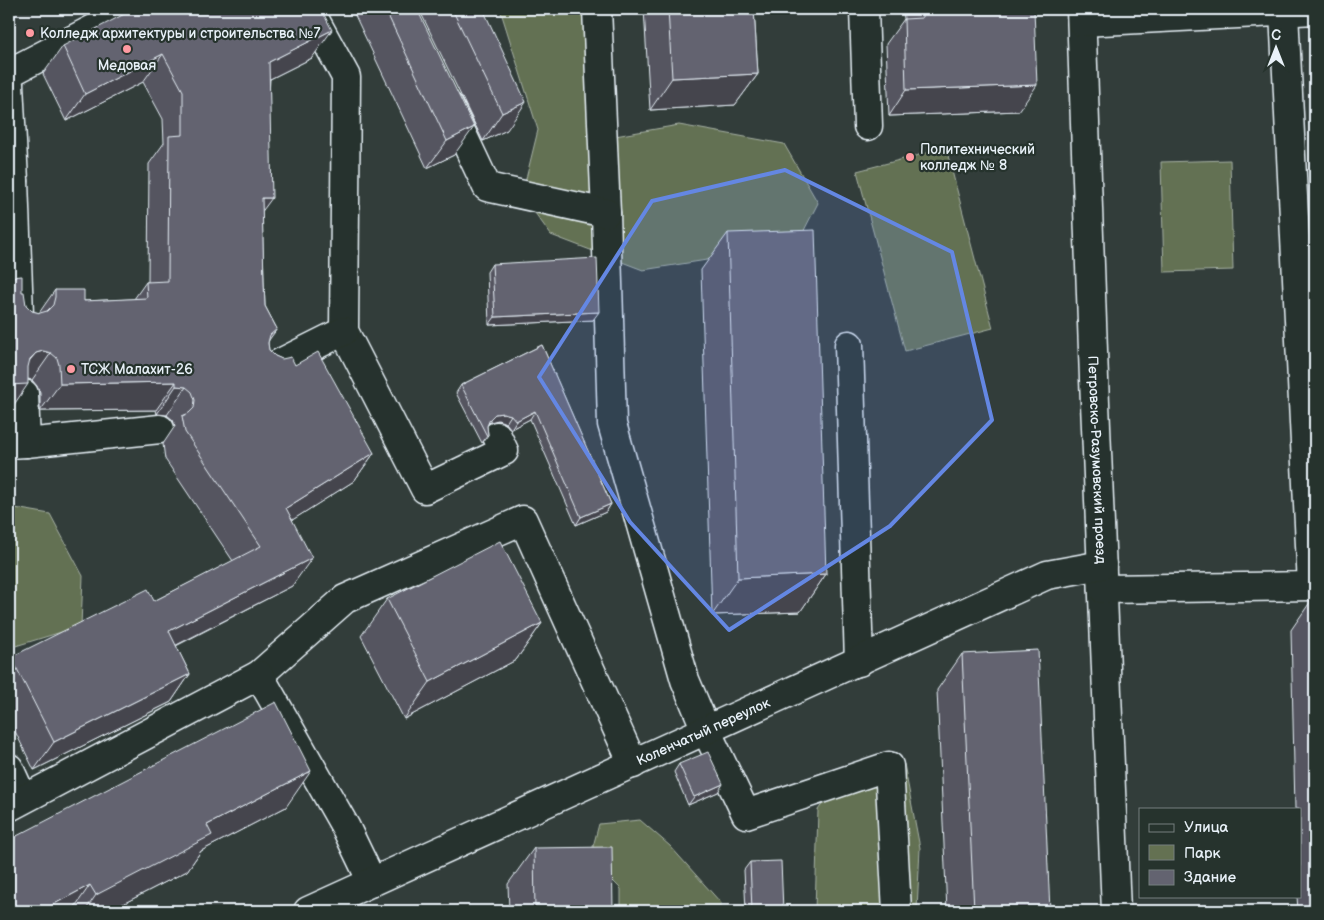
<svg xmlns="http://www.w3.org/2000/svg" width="1324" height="920" viewBox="0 0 1324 920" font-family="'Balsamiq Sans',sans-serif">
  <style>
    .green { fill: #647152; stroke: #a6b1a5 }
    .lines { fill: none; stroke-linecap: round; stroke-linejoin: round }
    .minor-casing { stroke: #e8f1f8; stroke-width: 31 }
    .minor { stroke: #26332d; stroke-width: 28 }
    .wall { fill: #555560; stroke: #e8f1f8 }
    .shaded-wall { fill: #45454e; stroke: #e8f1f8 }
    .building { fill: #636370; stroke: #e8f1f8 }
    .marked { fill: #6487e3; fill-opacity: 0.2; stroke: #6487e3; stroke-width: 4; stroke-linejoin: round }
    .poi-dot { fill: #ff9aa2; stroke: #26332d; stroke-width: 2 }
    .labels { text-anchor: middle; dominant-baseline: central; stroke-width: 4.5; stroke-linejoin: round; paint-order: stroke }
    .poi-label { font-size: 14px; fill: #e8f1f8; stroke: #26332d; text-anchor: start }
    .street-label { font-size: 14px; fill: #e8f1f8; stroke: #26332d }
  </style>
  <rect width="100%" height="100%" fill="#323d3a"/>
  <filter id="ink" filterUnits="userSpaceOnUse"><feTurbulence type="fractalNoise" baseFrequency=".02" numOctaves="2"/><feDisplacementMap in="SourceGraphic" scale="10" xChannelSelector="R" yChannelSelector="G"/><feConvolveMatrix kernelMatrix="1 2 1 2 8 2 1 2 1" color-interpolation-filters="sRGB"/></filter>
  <g filter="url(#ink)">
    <!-- green -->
    <g class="green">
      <polygon points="500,9 587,9 592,140 679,125 784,144 818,203 796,246 643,270 551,235 522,195 538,130"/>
      <polygon points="946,148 993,328 905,351 857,171"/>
      <polygon points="1230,160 1233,270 1164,272 1161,162"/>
      <polygon points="9,507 50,514 83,576 81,626 9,648"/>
      <polygon points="852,763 904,764 920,848 917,911 815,911 818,810"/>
      <polygon points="640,820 670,846 721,903 720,911 621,911 621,889 590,858 599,824"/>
    </g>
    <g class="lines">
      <!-- minor casing -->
      <g class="minor-casing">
        <g id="minor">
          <polyline points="309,9 346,77 344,331 425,489 504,451 497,436"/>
          <polyline points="597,9 606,213 612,424 685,680 706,730 746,814 889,766 897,911"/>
          <polyline points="864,9 868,126"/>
          <path id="s1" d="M1081,9L1094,379L1116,911"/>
          <polyline points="1082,22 1315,10"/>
          <polyline points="9,73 132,9"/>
          <polyline points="9,84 14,181"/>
          <polyline points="449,106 487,187 606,213"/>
          <polyline points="9,181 14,181 19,314"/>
          <polyline points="849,345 859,662"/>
          <polyline points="264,371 344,331"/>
          <polyline points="26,443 160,429"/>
          <polyline points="9,444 26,443 24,394"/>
          <polyline points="1103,589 1312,586 1284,12"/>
          <polyline points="259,675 345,599 523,520 633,764"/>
          <polyline points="9,768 23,799"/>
          <polyline points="9,807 259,675 346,828 372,882"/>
          <path id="s2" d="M308,911L1047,575L1102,565"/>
        </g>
      </g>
      <!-- minor -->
      <use href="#minor" class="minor"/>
    </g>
    <!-- wall -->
    <g class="wall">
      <polygon points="352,9 417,9 454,155 427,168"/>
      <polygon points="419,9 483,9 507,130 483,141"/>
      <polygon points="644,9 754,9 758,74 735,105 650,110"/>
      <polygon points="903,9 1034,9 1019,111 889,116 886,44 904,19"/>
      <polygon points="63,46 312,58 270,79 262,211 264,282 265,306 277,329 269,340 268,343 269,350 275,356 295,365 374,453 354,481 292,520 292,586 176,646 190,674 171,702 34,770 9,719 9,660 11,657 154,601 233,561 165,459 163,444 175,426 173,420 167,415 157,414 156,410 40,411 40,393 37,386 32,380 22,292 26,305 32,311 39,313 55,290 84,301 134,299 146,282 148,282 149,164 164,143 163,119 143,82 66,121 43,74"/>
      <polygon points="728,233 826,574 800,612 712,615 701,270"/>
      <polygon points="492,264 593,320 489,325 487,272"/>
      <polygon points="542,345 611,504 606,512 576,525 530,419 511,429 506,423 498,420 490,422 488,424 487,426 488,435 482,443 456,393 461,385"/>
      <polygon points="1315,595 1315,911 1298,911 1297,896 1300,896 1300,809 1295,809 1291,630"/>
      <polygon points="387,599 542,623 516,660 404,719 361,636"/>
      <polygon points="962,654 1050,911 947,911 937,690"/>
      <polygon points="679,764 718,792 688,805 674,772"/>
      <polygon points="286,807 201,851 187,871 109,911 9,911"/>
      <polygon points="534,848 613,911 509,911 508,884"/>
      <polygon points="750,862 783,911 746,911 744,870"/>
    </g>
    <!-- shaded-wall -->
    <g class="shaded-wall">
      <polygon points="332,30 312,58 250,89 269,62"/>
      <polygon points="163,54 143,82 66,121 85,94"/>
      <polygon points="758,74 735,105 650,110 672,78"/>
      <polygon points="1037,85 1019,111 889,116 906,90"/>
      <polygon points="526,102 507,130 483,141 502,113"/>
      <polygon points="474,127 454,155 427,168 447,141"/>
      <polygon points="262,198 272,198 252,225"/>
      <polygon points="599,312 593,320 489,325 495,317"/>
      <polygon points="43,351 51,353 32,380 24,378 28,384 9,412 9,385 36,353"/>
      <polygon points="176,382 156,410 40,411 60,384"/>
      <polygon points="176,386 186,387 167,415 157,414"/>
      <polygon points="535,411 530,419 511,429 516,421"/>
      <polygon points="503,413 511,415 506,423 498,420 490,422 485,427 490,419 495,414"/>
      <polygon points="374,453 354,481 267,536 286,508"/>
      <polygon points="611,504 606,512 576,525 581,517"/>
      <polygon points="312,558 292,586 149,659 169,631"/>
      <polygon points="826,574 800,612 712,615 738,578"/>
      <polygon points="542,623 516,660 404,719 430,682"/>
      <polygon points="190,674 171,702 34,770 54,742"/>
      <polygon points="311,771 286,807 201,851 187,871 109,911 85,911 96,895 207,825"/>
      <polygon points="723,784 718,792 688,805 694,797"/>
      <polygon points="90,885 72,911 41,911"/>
    </g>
    <!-- building -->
    <g class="building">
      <polygon points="134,9 321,9 332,30 269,62 272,198 262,198 264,282 265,306 277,329 270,335 268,343 269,350 275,356 282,359 291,357 295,365 318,352 374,453 286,508 312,558 169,631 190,674 54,742 11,657 148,589 154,601 261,546 185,432 182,416 189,413 194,408 195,400 192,392 186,387 176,386 176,382 60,384 59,365 57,358 51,353 43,351 36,353 30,359 28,367 28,384 9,385 9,277 22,276 22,292 24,292 26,305 32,311 40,313 47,311 53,305 55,297 55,290 84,290 84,301 147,298 146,282 168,281 169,136 183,135 183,91 163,54 85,94 63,46"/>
      <polygon points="385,9 417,9 474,127 447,141"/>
      <polygon points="452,9 483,9 526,102 502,113"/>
      <polygon points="668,9 754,9 758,74 672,78"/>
      <polygon points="922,9 1034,9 1037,85 906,90 904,19 922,18"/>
      <polygon points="815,230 826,574 738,578 728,233"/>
      <polygon points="597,258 599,312 495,317 492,264"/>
      <polygon points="542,345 611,504 581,517 535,411 516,421 511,415 503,413 495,414 490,419 487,426 488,435 487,436 461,385"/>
      <polygon points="500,541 542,623 430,682 387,599"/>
      <polygon points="1038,650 1050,911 974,911 962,654"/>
      <polygon points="276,702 311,771 207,825 212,835 96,895 90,885 41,911 9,911 9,840"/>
      <polygon points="708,752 723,784 694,797 679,764"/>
      <polygon points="612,847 613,911 535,911 534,848"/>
      <polygon points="781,861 783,911 752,911 750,862"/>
    </g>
  </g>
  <!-- marked area -->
  <path class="marked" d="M785,170L952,252L992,420L890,526L729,630L630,522L539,377L652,201Z"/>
  <!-- markers -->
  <g class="poi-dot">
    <circle cx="30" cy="33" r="5"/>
    <circle cx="127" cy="49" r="5"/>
    <circle cx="910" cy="157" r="5"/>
    <circle cx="71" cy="369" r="5"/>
  </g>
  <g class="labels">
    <!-- poi labels -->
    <g class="poi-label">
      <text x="40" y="33">Колледж архитектуры и строительства №7</text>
      <text x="127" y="65" text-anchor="middle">Медовая</text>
      <text x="920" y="149">Политехнический<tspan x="920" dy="16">колледж № 8</tspan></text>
      <text x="81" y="369">ТСЖ Малахит-26</text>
    </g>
    <!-- street labels -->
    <g class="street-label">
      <text stroke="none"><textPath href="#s1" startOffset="451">Петровско-Разумовский проезд</textPath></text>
      <text stroke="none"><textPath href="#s2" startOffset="434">Коленчатый переулок</textPath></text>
    </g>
  </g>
  <!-- margin -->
  <rect width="1324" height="920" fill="none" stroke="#26332d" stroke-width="30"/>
  <rect x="15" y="15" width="1294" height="890" fill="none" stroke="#e8f1f8" stroke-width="2" filter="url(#ink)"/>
  <!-- legend -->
  <rect x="1139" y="808" width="162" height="90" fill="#26332d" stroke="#747f7e"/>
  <rect x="1149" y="824" width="25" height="8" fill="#26332d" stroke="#747f7e"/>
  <text x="1184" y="832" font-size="15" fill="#e8f1f8">Улица</text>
  <rect x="1149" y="845" width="25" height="15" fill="#647152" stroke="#747f7e"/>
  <text x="1184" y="858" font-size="15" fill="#e8f1f8">Парк</text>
  <rect x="1149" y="870" width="25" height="15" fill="#636370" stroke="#747f7e"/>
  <text x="1184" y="882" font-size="15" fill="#e8f1f8">Здание</text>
  <!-- north arrow -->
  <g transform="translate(1276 48)" stroke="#26332d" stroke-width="4" paint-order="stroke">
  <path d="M0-4L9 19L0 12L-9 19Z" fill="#e8f1f8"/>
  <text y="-8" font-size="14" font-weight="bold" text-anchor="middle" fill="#e8f1f8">С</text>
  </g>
</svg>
